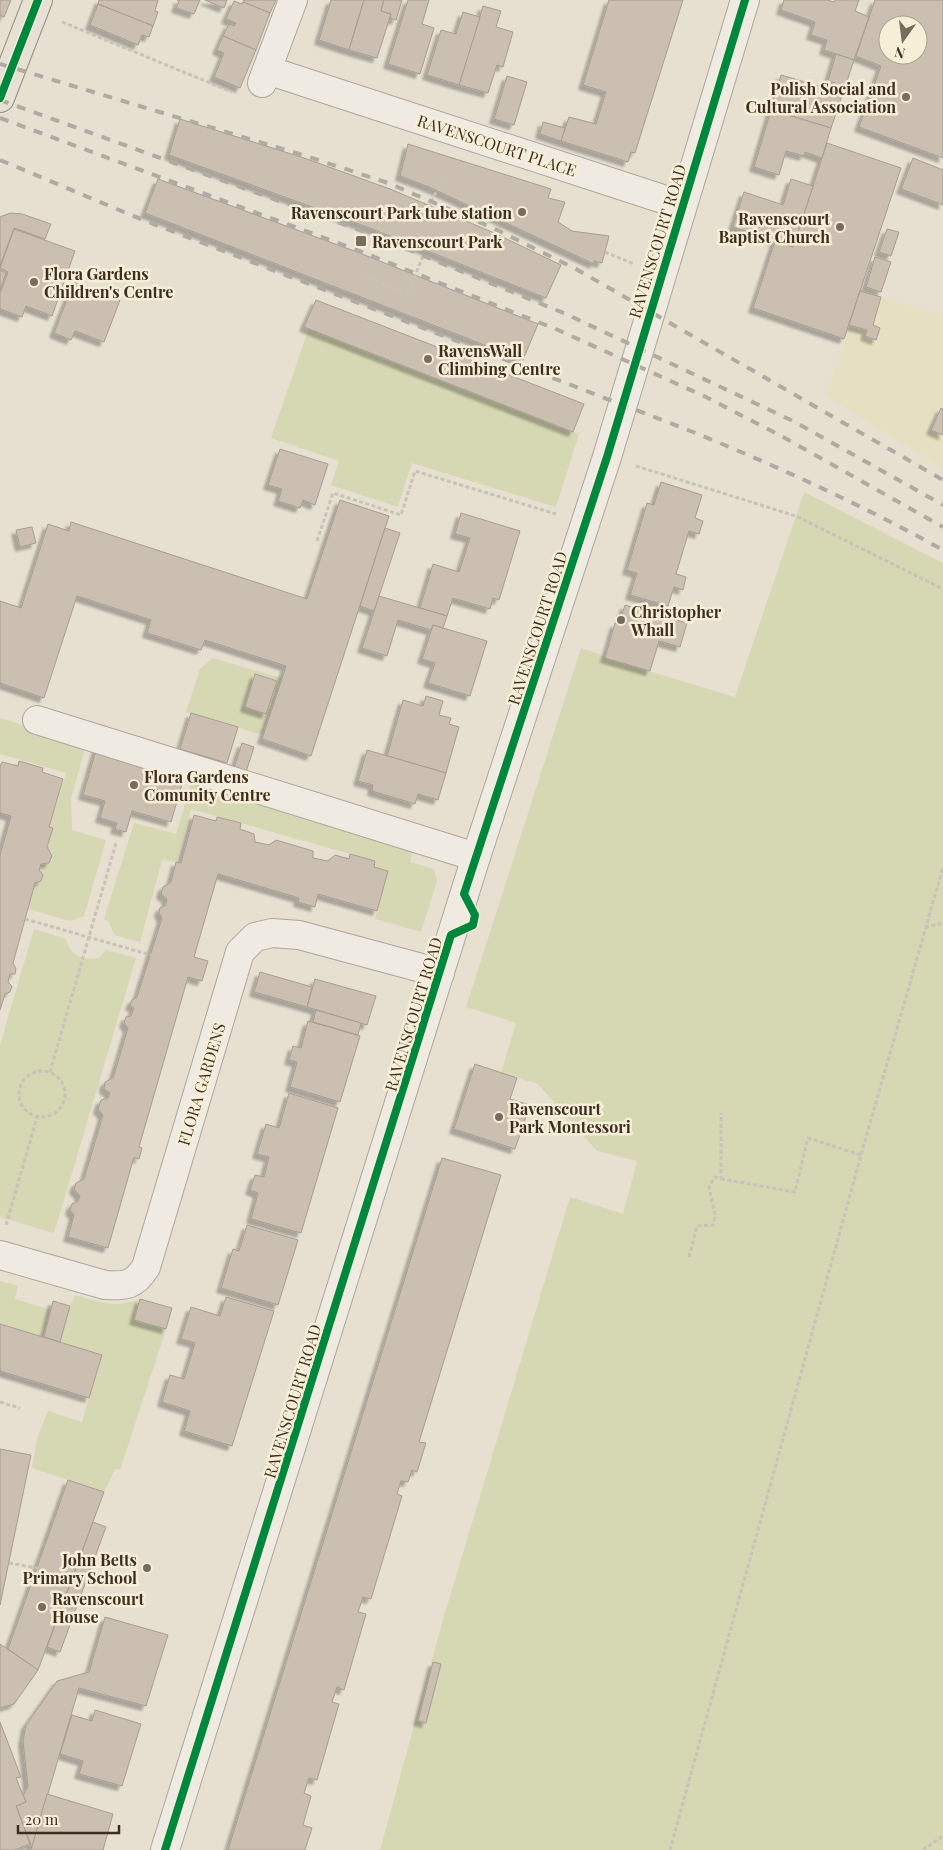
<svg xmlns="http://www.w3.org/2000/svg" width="943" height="1850" viewBox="0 0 943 1850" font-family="'Playfair Display',serif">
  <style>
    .farmland { fill: #e6dfc2 }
    .green { fill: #d6d7b3 }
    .building { fill: #cbbfb2; stroke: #a89c90; fill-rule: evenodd; filter: url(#shadow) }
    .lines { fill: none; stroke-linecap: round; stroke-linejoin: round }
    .minor-casing { stroke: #ada599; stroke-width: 30 }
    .major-casing { stroke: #928b80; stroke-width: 30 }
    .path { stroke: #c8c2b9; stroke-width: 3; stroke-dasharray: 4 2.5; stroke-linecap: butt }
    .minor { stroke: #efebe3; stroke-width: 28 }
    .major { stroke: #e6e1d4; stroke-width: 28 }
    .rail { stroke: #afaaa2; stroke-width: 4; stroke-dasharray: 9 9; stroke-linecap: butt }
    .cycleway-casing { stroke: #f7eed8; stroke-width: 11 }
    .cycleway { stroke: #00873e; stroke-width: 8 }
    .poi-dot { fill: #786c5e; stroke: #f7eed8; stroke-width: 2 }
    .labels { text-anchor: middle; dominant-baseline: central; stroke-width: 5; stroke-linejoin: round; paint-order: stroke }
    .poi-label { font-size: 16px; font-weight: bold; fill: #3d2e20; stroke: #f7eed8; text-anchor: start }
    .street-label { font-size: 16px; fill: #3d2e20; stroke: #f7eed8 }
  </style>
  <defs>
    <filter id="shadow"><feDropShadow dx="-4.5" dy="4.5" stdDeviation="1" flood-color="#0004"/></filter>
  </defs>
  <rect width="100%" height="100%" fill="#e7e0d1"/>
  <!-- farmland -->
  <polygon class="farmland" points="861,290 943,315 943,468 826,396"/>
  <!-- green -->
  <g class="green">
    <polygon points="309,328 579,434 556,507 412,463 398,507 331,485 339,461 271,438"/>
    <polygon points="804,492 943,563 943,1850 380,1850 442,1623 570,1197 623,1214 637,1161 597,1151 538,1084 501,1073 516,1023 466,1007 581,648 605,656 605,658 735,697"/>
    <polygon points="212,658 282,678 263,735 186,712 200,669"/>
    <polygon points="0,718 86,744 71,799 72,830 106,840 84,916 70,921 28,909 35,883 41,881 43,875 39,870 41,864 49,863 52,856 47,847 53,828 49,827 66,773 0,754"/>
    <polygon points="193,777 413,850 410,862 434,869 437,881 421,932 375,919 388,871 374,867 375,861 191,809 176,862 162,860 140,942 114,935 109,922 104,919 134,823 176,834"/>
    <path d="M34,929L66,939C70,956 84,961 99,958L106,950L136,958L54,1233L0,1217V1045Z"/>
    <polygon points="0,1281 18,1286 15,1299 51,1310 44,1337 0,1324"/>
    <path d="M75,1295C101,1302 114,1309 140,1299L134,1320L166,1329L120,1470L115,1469L104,1492L32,1468L37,1438L48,1411L82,1422L102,1356L60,1342L70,1306Z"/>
  </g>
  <!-- building -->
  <g class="building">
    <polygon points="0,0 11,0 4,17 0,15"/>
    <polygon points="99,0 158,0 155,11 158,12 153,26 98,4"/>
    <polygon points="177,0 200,0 194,14 176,8 179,1"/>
    <polygon points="205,0 227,0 224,8"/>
    <polygon points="244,0 276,0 270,13 243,2"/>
    <polygon points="331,0 364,0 349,50 319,40"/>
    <polygon points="364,0 384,0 381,11 391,14 377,58 349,50"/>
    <polygon points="384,0 402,0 396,20 390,18 391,14 381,11"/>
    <polygon points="408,0 429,0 422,24 434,28 420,74 388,64"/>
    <polygon points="609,0 683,0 635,153 631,152 628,162 561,141 569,117 596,124 606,92 583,85"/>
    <polygon points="784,0 827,0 834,2 835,0 859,0 855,11 869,17 854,60 824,50 827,40 811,35 815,22 781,10"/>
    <path d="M875,0H943V158L859,127L881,66L856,56ZM888,25H918V55H888Z"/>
    <polygon points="234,1 242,4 243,2 270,13 256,50 223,36 229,24 234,26 236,23 226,19"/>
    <polygon points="98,4 153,26 149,37 142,35 138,45 90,25"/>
    <polygon points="483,6 501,11 496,27 513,32 503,67 497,65 488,93 459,85"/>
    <polygon points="463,12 480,17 459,85 427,75 441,30 456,34"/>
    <polygon points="223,36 256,50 240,88 214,77 224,53 217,50"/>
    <polygon points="836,54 854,60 843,93 833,90 835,83 828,81"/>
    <polygon points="781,75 843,93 831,128 771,110"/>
    <polygon points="507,76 527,82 514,125 494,119"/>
    <polygon points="771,110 831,128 822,158 805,152 804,156 786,151 779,175 754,167"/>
    <polygon points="180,119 304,158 390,189 492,232 561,265 546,298 367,227 169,155"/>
    <polygon points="543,122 565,128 561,141 540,134"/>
    <polygon points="827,143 901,168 844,339 753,308 775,241 793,247"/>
    <polygon points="408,144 551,189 548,198 565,202 558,222 572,231 609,236 602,263 594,261 594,264 429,187 400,176"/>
    <polygon points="913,158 943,170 943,205 901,189"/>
    <polygon points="158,179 357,252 538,324 523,360 145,213"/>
    <polygon points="791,179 813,186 793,247 733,227 744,192 783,205"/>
    <polygon points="10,213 22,214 51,224 45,239 14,228 0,266 0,217"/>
    <polygon points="14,229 75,251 52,316 26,306 22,317 0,309 0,293 8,272 0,268"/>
    <polygon points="887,229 899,232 891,256 879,252"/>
    <polygon points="875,257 891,262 881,292 866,287"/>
    <polygon points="0,270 6,273 0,290"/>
    <polygon points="74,282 120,300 104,342 75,331 71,340 54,333"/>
    <polygon points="860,291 881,297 873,325 880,328 876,340 865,336 867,330 849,325"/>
    <polygon points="316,300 584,404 573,432 304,327"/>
    <polygon points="941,408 943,409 943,435 931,430"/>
    <polygon points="280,449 328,464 315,505 303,500 300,508 278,501 282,489 268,485"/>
    <polygon points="661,482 702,495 695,518 703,521 699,534 689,531 676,574 686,577 683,590 674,587 668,606 630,595 637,573 627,570 647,503 654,505"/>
    <polygon points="340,500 389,516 311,756 262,739 286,666 205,640 201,650 147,633 151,620 77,596 44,698 0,683 0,601 21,608 48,524 69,531 71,522 307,599"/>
    <polygon points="461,513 520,531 499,600 493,598 490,609 453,598 447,616 420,608 433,564 459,572 470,538 455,534"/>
    <polygon points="32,527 36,543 20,547 16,530"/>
    <polygon points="385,528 400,533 374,611 360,606"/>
    <polygon points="379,596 447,616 443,628 433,625 431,630 398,620 387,656 362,648"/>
    <polygon points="625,605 687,623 680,647 659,641 650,671 605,658 615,623 619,624"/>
    <polygon points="433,625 487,641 470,696 428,683 435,663 422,659"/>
    <polygon points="255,674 277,681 266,714 245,707"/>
    <polygon points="426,696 443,701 439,715 451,718 449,724 459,727 446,773 387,756 403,700 423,706"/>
    <polygon points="191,713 238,727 227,763 180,749"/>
    <polygon points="242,743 254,747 246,772 234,768"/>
    <polygon points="97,747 185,774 171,822 132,811 126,832 115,829 117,823 100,818 105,801 83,795"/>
    <polygon points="367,750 446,773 438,800 418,794 415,804 372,791 373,785 358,781"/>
    <polygon points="19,761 43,768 42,772 63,779 49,827 53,828 47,847 52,856 49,863 41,864 39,870 43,875 41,881 35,883 13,963 16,969 15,974 10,974 8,982 12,986 10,992 5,994 0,1010 0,855 11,816 0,813 0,766 2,762 18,766"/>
    <polygon points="194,815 216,821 217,817 241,823 240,829 254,834 255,842 269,845 276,840 313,851 313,858 328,861 335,855 349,859 350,854 375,861 374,867 388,871 377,911 318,894 315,907 298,902 299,898 218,874 194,957 208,961 202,981 188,977 139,1147 142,1148 139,1159 134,1157 108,1248 68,1237 74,1215 70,1210 72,1204 78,1201 80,1196 74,1189 76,1183 84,1179 103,1115 98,1109 101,1100 108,1098 110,1093 104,1089 105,1082 113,1078 128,1028 124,1023 126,1017 131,1016 134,1008 130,1005 132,1000 137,997 162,918 159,913 160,908 166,905 167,899 161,894 163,887 171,882 176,862 181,863"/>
    <polygon points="260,972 312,987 307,1007 254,992"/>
    <polygon points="315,979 376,996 367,1025 307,1007"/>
    <polygon points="316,1010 361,1023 358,1035 313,1022"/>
    <polygon points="308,1021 360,1036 340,1102 290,1087 297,1062 289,1060 293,1046 301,1048"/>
    <polygon points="475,1064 517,1078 510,1099 530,1105 515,1149 454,1129"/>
    <polygon points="289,1093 338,1108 301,1233 251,1219 258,1193 250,1190 255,1175 264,1177 269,1157 257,1154 266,1124 279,1128"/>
    <polygon points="442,1158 501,1175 419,1442 426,1443 417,1472 412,1470 408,1482 401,1481 397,1494 402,1496 371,1599 363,1597 358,1612 366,1614 344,1690 337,1687 332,1702 339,1704 317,1780 309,1778 304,1793 311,1796 303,1825 312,1828 305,1850 228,1850"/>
    <polygon points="247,1225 298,1240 278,1305 221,1288 233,1249 239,1251"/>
    <polygon points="226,1297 274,1311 232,1446 184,1431 190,1411 162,1402 170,1375 184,1379 189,1363 195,1343 181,1339 191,1307 220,1316"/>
    <polygon points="140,1299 172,1308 166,1329 134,1320"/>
    <polygon points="53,1301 70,1306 60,1342 44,1337"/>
    <polygon points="0,1324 102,1355 89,1398 0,1371"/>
    <polygon points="0,1449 31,1455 0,1605"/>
    <polygon points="68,1480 104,1492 38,1670 8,1649"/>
    <polygon points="93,1522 106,1527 60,1652 47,1647"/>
    <polygon points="105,1617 168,1635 146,1706 79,1688 32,1848 16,1806 26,1802 23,1796 28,1786 23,1741 26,1725 57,1681 89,1672"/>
    <polygon points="0,1644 38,1670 14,1704 0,1708"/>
    <polygon points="433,1662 441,1664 426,1723 418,1721"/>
    <polygon points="95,1710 141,1724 122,1786 79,1774 83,1761 60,1754 72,1715 92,1721"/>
    <polygon points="0,1722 21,1777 16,1778 26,1802 16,1806 30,1844 15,1850 0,1850"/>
    <polygon points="47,1794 113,1814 103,1850 31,1850"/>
  </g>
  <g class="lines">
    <!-- minor casing -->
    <g class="minor-casing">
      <g id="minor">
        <polyline points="267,70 681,205"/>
        <polyline points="262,83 293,0"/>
        <polyline points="37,720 476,857"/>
        <path d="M0,1255L105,1285C126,1286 134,1286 146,1267L240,952L255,937L272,933L299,935L440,973"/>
        <polyline points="165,1850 476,857 607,457 745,0"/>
      </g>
    </g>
    <!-- major casing -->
    <g class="major-casing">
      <polyline id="major" points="0,98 38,0"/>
    </g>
    <!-- path -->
    <g class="path">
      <polyline points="62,22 232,92"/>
      <polyline points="377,206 420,224 442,180"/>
      <polyline points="605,252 634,264"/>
      <polyline points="363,276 407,294 424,254"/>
      <polyline points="636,466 796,516 943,589"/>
      <polyline points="317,541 333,493 401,515 415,471 556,514"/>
      <polyline points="25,919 151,955"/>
      <polyline points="925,927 943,923"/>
      <circle cx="42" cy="1094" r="23"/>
      <polyline points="50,1072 116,843"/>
      <polyline points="721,1179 795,1192 808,1138 861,1155"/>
      <polyline points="6,1225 37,1117"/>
      <polyline points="689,1257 697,1226 713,1225 715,1215 709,1187 715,1177 721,1179 721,1113"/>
      <polyline points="0,1402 20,1408"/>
      <polyline points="9,1563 37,1568"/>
      <polyline points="670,1850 861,1155 943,867"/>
      <polyline points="923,1850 943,1836"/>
    </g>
    <!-- minor -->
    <use href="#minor" class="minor"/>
    <!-- major -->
    <use href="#major" class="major"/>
    <!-- rail -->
    <g class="rail">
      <polyline points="0,64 306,156 388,183 493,228 576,269 943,480"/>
      <polyline points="0,100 365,232 566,314 795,422 943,505"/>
      <polyline points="0,118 357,250 558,330 706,397 785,438 943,527"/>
      <path d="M0,160L143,220L693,432C779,467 862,505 943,550"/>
    </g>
    <!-- cycleway casing -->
    <g class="cycleway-casing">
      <g id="cycleway">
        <polyline points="0,98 38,0"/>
        <polyline points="165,1850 451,935 473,925 475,915 464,894 607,457 745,0"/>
      </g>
    </g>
    <!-- cycleway -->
    <use href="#cycleway" class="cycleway"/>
  </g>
  <!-- markers -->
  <g class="poi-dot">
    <circle cx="906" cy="97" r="5"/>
    <circle cx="522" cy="212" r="5"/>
    <circle cx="840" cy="227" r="5"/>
    <rect x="355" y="235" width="12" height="12" rx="2.5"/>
    <circle cx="34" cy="282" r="5"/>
    <circle cx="428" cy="359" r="5"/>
    <circle cx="621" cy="620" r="5"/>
    <circle cx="134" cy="785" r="5"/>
    <circle cx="499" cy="1117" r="5"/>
    <circle cx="147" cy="1568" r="5"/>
    <circle cx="42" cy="1607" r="5"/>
  </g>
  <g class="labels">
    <!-- poi labels -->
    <g class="poi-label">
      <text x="896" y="88" text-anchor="end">Polish Social and<tspan x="896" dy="18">Cultural Association</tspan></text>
      <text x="512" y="212" text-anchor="end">Ravenscourt Park tube station</text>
      <text x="830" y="218" text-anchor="end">Ravenscourt<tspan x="830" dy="18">Baptist Church</tspan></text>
      <text x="372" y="241">Ravenscourt Park</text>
      <text x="44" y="273">Flora Gardens<tspan x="44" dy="18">Children's Centre</tspan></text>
      <text x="438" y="350">RavensWall<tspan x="438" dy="18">Climbing Centre</tspan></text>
      <text x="631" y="611">Christopher<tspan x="631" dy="18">Whall</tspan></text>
      <text x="144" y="776">Flora Gardens<tspan x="144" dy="18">Comunity Centre</tspan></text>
      <text x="509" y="1108">Ravenscourt<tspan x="509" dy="18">Park Montessori</tspan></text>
      <text x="137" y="1559" text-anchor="end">John Betts<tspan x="137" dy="18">Primary School</tspan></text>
      <text x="52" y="1598">Ravenscourt<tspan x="52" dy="18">House</tspan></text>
    </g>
    <!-- street labels -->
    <g class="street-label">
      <text transform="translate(497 145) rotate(18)">RAVENSCOURT PLACE</text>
      <text transform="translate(657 241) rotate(-73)">RAVENSCOURT ROAD</text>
      <text transform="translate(537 628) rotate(-72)">RAVENSCOURT ROAD</text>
      <text transform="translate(413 1014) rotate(-73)">RAVENSCOURT ROAD</text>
      <text transform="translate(201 1084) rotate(-73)">FLORA GARDENS</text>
      <text transform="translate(292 1401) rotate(-73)">RAVENSCOURT ROAD</text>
    </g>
  </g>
  <!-- north arrow -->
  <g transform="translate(903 40) rotate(194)"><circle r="24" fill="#f7eed8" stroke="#ada18e"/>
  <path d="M0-4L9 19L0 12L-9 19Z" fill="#786c5e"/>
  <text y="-8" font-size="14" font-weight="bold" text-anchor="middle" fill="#3d2e20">N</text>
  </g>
  <!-- scale -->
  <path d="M18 1825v8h101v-8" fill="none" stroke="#3d2e20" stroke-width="2.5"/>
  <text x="25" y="1825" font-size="15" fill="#3d2e20" stroke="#f7eed8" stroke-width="4" paint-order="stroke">20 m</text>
</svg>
